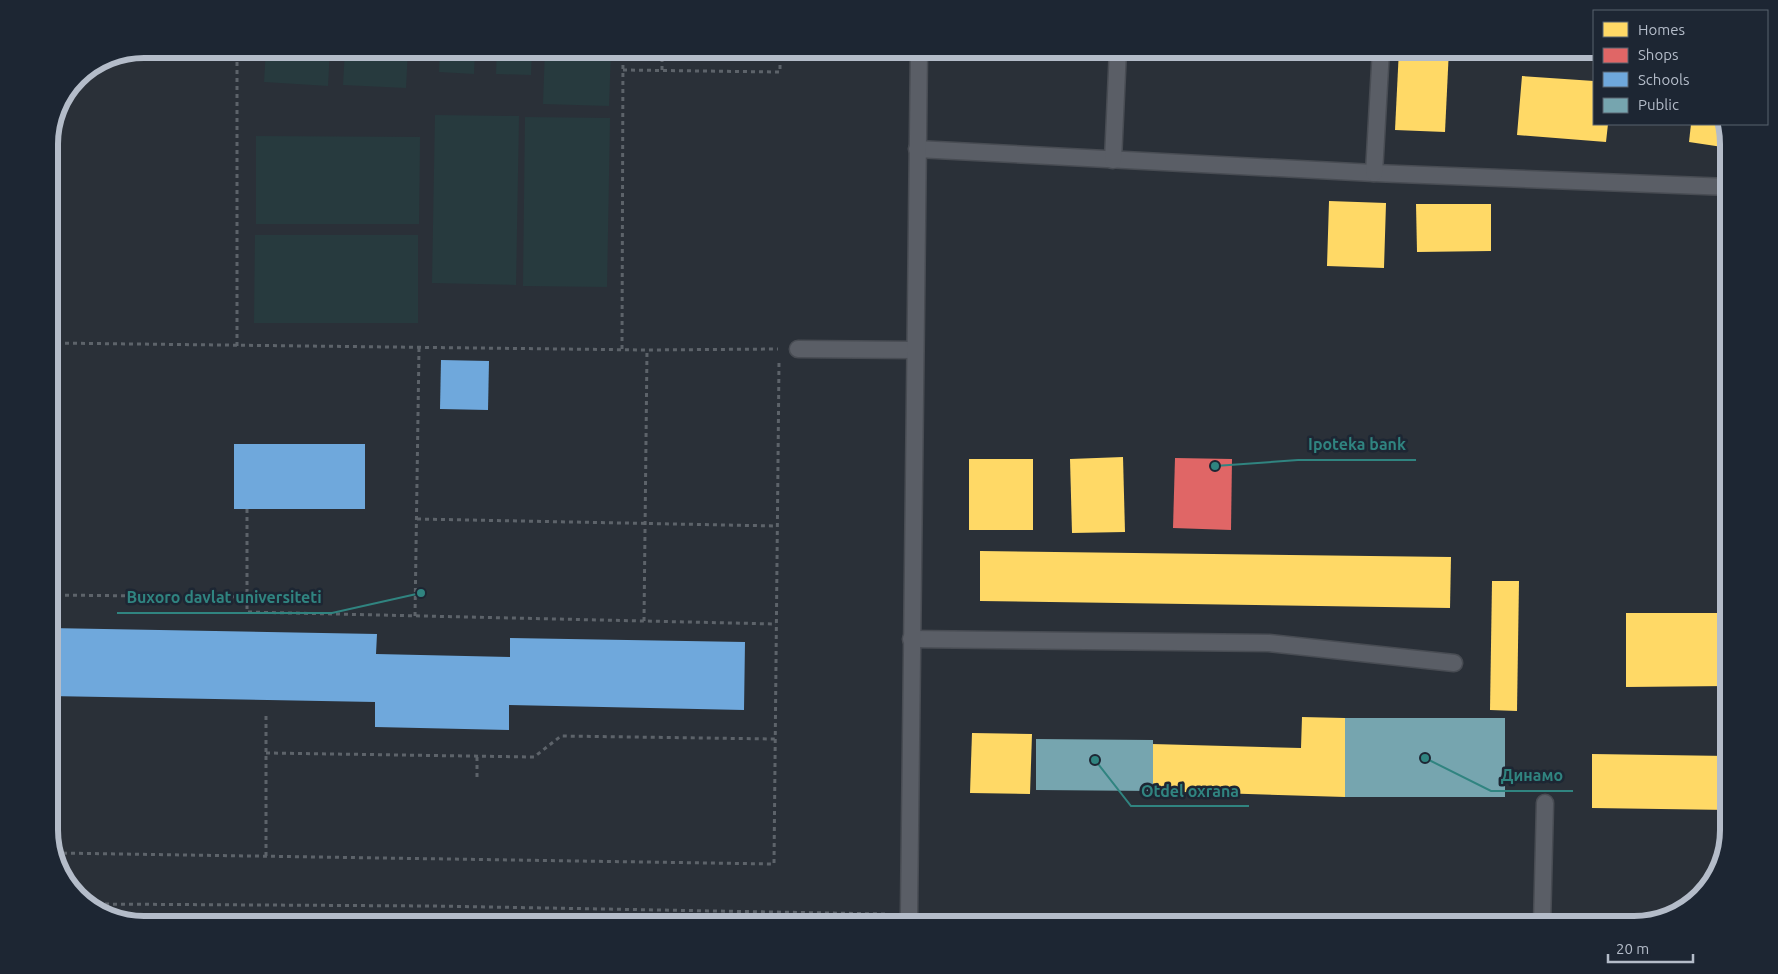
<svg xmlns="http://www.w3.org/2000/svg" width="1778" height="974" viewBox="0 0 1778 974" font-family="Ubuntu,sans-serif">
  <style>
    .green { fill: #273a3e }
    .homes { fill: #ffd966 }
    .shops { fill: #e06666 }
    .schools { fill: #6fa8dc }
    .public { fill: #76a5af }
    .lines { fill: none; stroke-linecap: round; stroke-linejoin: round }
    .lane-casing { stroke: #484c53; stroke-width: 19 }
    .path { stroke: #5d636a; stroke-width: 3; stroke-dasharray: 4 4; stroke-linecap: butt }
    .lane { stroke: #5a5e66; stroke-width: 16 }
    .rim { fill: none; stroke: #b4bcc9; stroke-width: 6 }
    .leader { fill: none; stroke: #308480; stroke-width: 2 }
    .callout-dot { fill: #308480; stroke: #1d2633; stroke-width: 2 }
    .callout-label { font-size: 16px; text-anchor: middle; font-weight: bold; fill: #308480; stroke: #1d2633; stroke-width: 5; stroke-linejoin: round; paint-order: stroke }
  </style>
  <rect width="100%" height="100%" fill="#2a3038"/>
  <!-- green -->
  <g class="green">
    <polygon points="266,49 330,49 328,86 264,82"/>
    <polygon points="345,49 408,49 406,88 343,85"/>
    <polygon points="440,49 475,49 474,74 439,72"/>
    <polygon points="497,49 532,49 531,75 496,74"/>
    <polygon points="545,49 611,49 609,106 543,104"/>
    <polygon points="435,115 519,116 516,285 432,283"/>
    <polygon points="525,117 610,118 607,287 523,286"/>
    <polygon points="256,136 420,137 419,224 256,224"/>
    <polygon points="255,235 418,235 418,323 254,323"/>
  </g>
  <!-- homes -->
  <g class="homes">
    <polygon points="1399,49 1449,49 1445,132 1395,130"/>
    <polygon points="1522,76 1594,81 1594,124 1608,124 1606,142 1517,135"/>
    <polygon points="1691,124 1724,124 1729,137 1729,148 1689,142"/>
    <polygon points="1329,201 1386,203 1384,268 1327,266"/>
    <polygon points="1416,204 1491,204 1491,251 1417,252"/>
    <polygon points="1123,457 1125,532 1072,533 1070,459"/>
    <rect x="969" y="459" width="64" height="71"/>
    <polygon points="980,551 1451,557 1450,608 980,601"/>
    <polygon points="1492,581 1519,581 1517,711 1490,710"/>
    <polygon points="1626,613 1729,613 1729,686 1626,687"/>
    <polygon points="1302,717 1345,718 1345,797 1153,791 1152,744 1301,748"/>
    <polygon points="972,733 1032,734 1030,794 970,793"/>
    <polygon points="1592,754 1729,756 1729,810 1592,808"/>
  </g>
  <!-- shops -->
  <polygon class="shops" points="1175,458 1232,459 1231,530 1173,528"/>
  <!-- schools -->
  <g class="schools">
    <polygon points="441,360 489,361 488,410 440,409"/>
    <rect x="234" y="444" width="131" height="65"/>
    <polygon points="49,628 377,634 376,654 510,657 510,638 745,642 744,710 509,705 509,730 375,727 375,702 49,696"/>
  </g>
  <!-- public -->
  <g class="public">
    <rect x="1345" y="718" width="160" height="79"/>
    <polygon points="1036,739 1153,740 1153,791 1036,790"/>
  </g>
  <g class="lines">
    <!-- lane casing -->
    <g class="lane-casing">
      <g id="lane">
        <polyline points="917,149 1374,173 1729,187"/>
        <polyline points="1113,160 1118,49"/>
        <polyline points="1374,173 1381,49"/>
        <polyline points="798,349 914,350"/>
        <polyline points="911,639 1269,643 1454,663"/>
        <polyline points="905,925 909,914 919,49"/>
        <polyline points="1542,925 1545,803"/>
      </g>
    </g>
    <!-- path -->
    <g class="path">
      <polyline points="623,70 780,72 780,49"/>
      <polyline points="662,70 662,49"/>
      <polyline points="49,343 647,350 778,349"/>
      <polyline points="237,346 237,49"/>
      <polyline points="622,349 623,49"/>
      <polyline points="247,509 247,612 776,624"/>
      <polyline points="417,519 777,526"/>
      <polyline points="49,595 247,597"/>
      <polyline points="415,616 419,348"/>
      <polyline points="644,621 647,350"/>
      <polyline points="266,753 534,757 561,736 775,739"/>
      <polyline points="477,777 477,756"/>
      <polyline points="55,853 774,864 779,362"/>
      <polyline points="266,856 266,714"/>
      <polyline points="89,904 433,906 885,914"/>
      <polyline points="932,915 1520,921"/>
      <polyline points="1564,923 1637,925"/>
    </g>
    <!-- lane -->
    <use href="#lane" class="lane"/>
  </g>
  <!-- crop -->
  <path d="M0 0H1778V974H0ZM144 58H1634A86 86 0 0 1 1720 144V830A86 86 0 0 1 1634 916H144A86 86 0 0 1 58 830V144A86 86 0 0 1 144 58Z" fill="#1d2633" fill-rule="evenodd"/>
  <path class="rim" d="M144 58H1634A86 86 0 0 1 1720 144V830A86 86 0 0 1 1634 916H144A86 86 0 0 1 58 830V144A86 86 0 0 1 144 58Z"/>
  <!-- callouts -->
  <path class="leader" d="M1215 466L1298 460H1416M421 593L332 613H117M1425 758L1491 791H1573M1095 760L1131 806H1249"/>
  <g class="callout-dot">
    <circle cx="1215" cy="466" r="5"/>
    <circle cx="421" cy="593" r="5"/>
    <circle cx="1425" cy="758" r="5"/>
    <circle cx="1095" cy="760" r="5"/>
  </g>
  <g class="callout-label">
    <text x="1357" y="450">Ipoteka bank</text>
    <text x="224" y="603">Buxoro davlat universiteti</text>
    <text x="1532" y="781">Динамо</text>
    <text x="1190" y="797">Otdel oxrana</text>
  </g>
  <!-- legend -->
  <rect x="1593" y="10" width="175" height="115" fill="#1d2633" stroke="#59626f"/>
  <rect x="1603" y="22" width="25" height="15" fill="#ffd966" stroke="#59626f"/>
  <text x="1638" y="35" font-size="15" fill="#b4bcc9">Homes</text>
  <rect x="1603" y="48" width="25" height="15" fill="#e06666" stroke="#59626f"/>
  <text x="1638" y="60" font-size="15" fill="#b4bcc9">Shops</text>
  <rect x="1603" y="72" width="25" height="15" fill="#6fa8dc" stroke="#59626f"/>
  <text x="1638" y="85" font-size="15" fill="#b4bcc9">Schools</text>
  <rect x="1603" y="98" width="25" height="15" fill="#76a5af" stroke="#59626f"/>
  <text x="1638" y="110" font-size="15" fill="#b4bcc9">Public</text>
  <!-- scale -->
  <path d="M1608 954v8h85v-8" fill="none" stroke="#b4bcc9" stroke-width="2.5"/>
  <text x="1616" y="954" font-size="15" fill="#b4bcc9" stroke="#1d2633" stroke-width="4" paint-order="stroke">20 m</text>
</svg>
